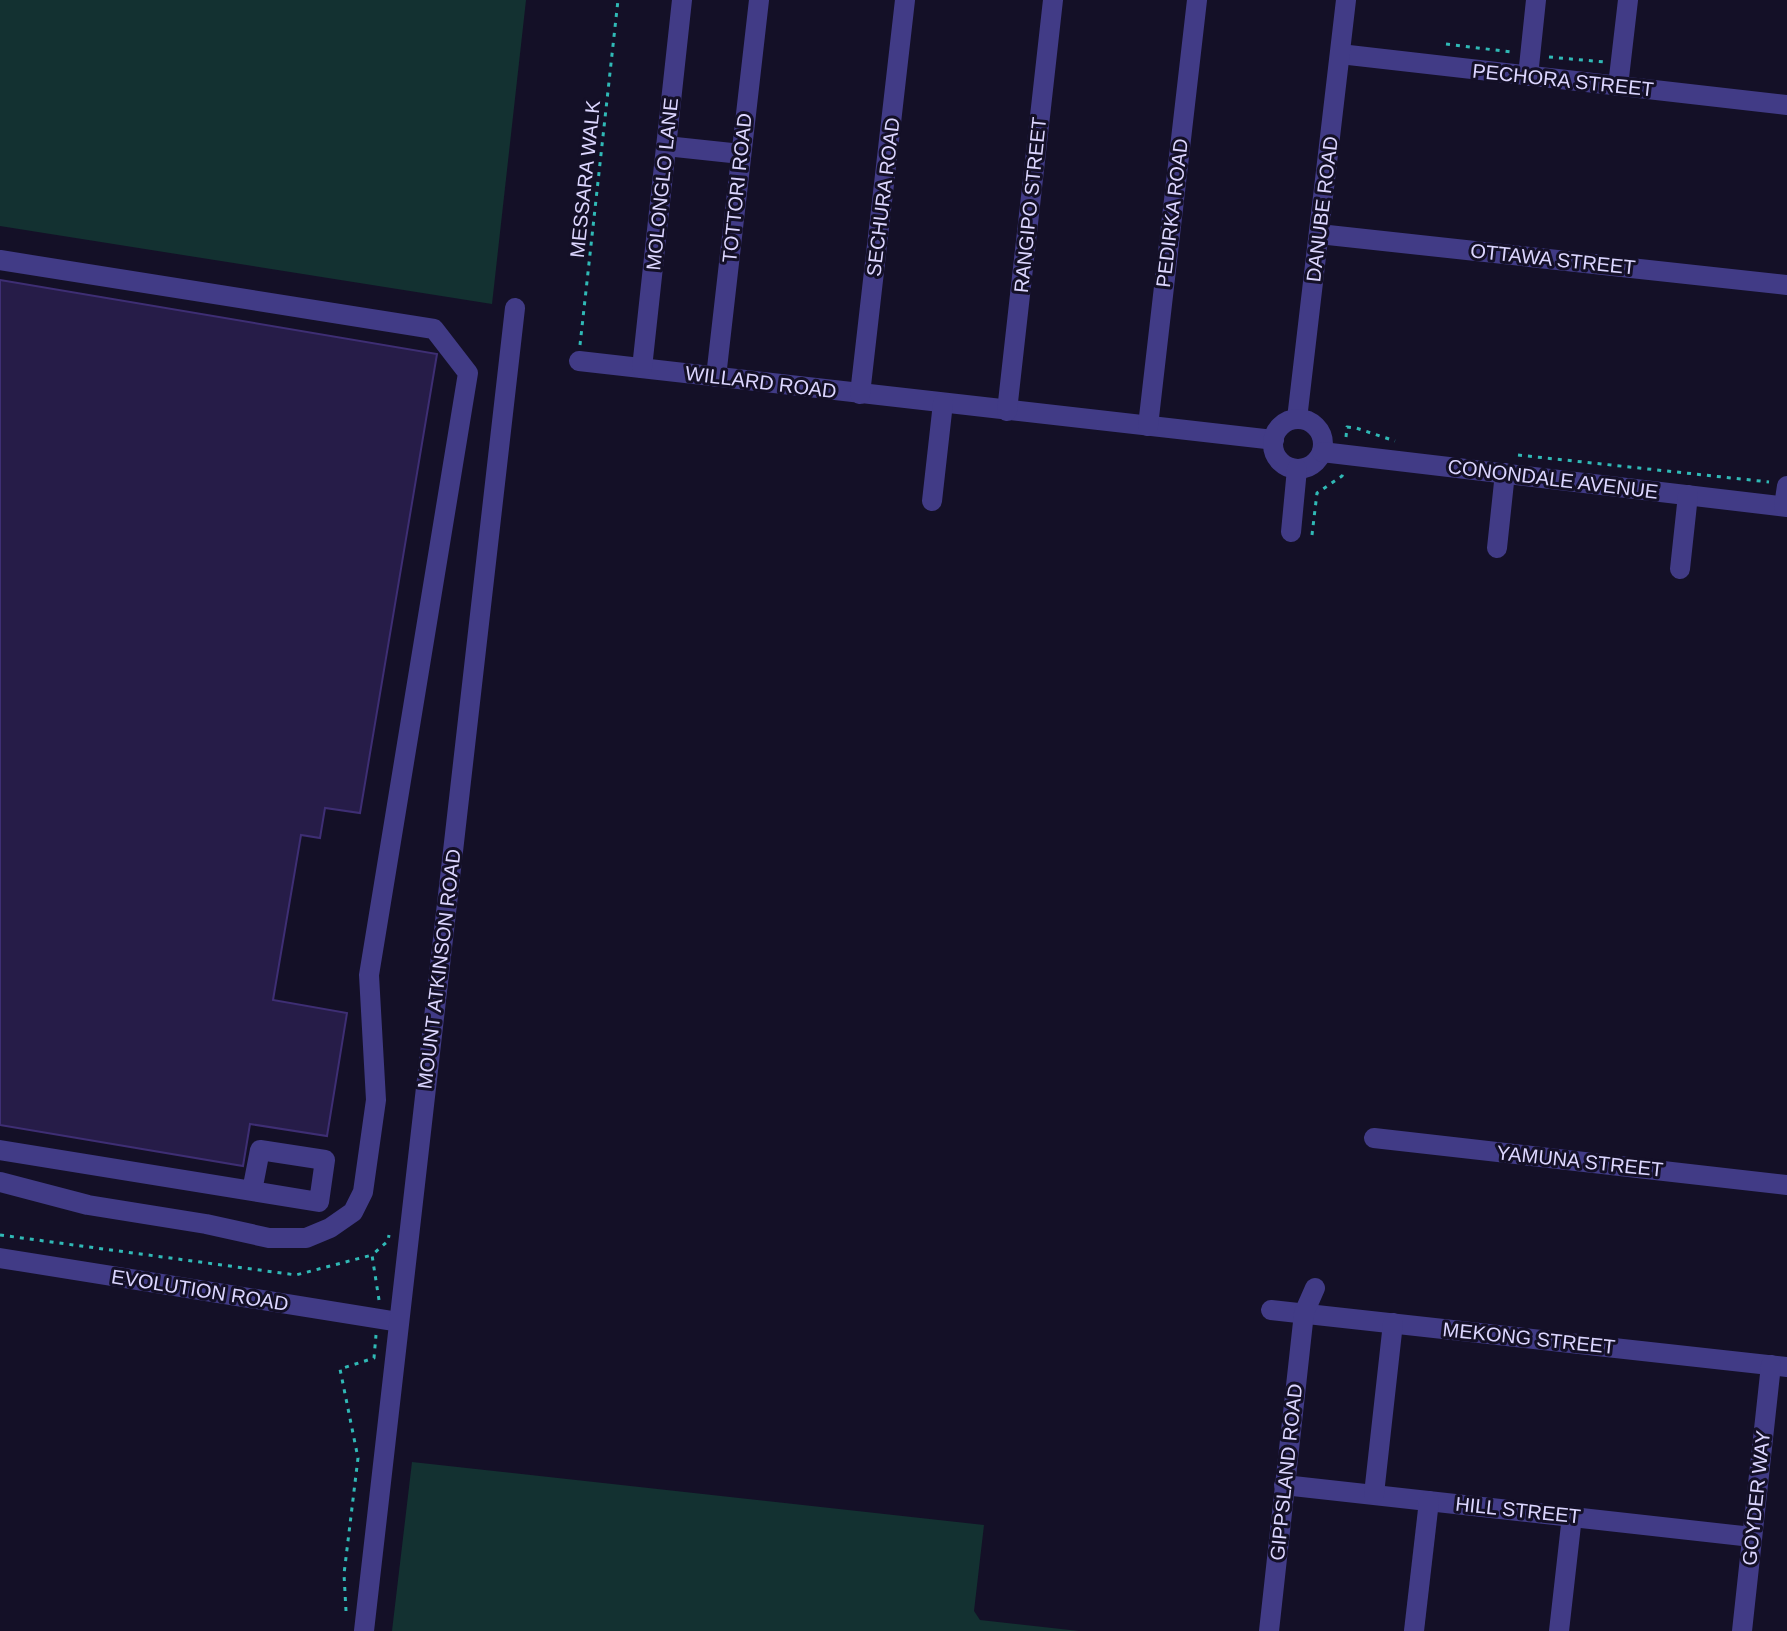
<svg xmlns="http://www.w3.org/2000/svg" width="1787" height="1631" viewBox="0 0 1787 1631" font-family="Arial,sans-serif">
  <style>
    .green { fill: #133131 }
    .building { fill: #261c48; stroke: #3e2e74; stroke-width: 2 }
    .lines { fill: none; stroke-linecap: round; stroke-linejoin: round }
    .path { stroke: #30b9b6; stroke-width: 3; stroke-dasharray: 4 6; stroke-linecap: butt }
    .minor { stroke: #413b86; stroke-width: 20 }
    .labels { text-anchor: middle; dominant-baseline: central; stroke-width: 6; stroke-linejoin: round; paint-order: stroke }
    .street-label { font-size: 20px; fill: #dcd6ff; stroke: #141027 }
  </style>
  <rect width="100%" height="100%" fill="#141027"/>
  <!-- green -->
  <g class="green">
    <polygon points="0,0 526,0 492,304 0,226"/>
    <polygon points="412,1462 984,1525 974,1611 980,1620 1079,1631 392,1631"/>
  </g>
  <!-- building -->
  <polygon class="building" points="0,280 437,354 360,813 325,808 320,838 301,835 273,1000 347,1013 327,1136 250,1124 243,1166 0,1125"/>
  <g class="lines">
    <!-- path -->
    <g class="path">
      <polyline points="1446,44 1511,52"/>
      <polyline points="1549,57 1605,62"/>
      <polyline points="580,345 618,0"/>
      <polyline points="1346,437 1347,427 1356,428 1395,441"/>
      <polyline points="1518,455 1769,482"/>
      <polyline points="1312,535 1317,493 1342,476 1343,473"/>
      <polyline points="0,1235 296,1275 372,1255"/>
      <polyline points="379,1300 372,1255 388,1241 389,1235"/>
      <polyline points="346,1611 344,1574 358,1458 340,1369 374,1358 376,1335"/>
    </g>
    <!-- minor -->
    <g class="minor">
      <polyline points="1340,54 1787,105"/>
      <polyline points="1528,76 1536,0"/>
      <polyline points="1618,86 1628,0"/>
      <polyline points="666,146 741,154"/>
      <polyline points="1319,234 1787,285"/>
      <polyline points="0,260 434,329 468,373 369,975 376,1100 363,1192 353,1212 330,1228 306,1238 269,1238 206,1224 88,1205 0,1182"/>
      <polyline points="579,361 1274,440"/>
      <polyline points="642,368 682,0"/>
      <polyline points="716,377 759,0"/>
      <polyline points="860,394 905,0"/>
      <polyline points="1007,411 1053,0"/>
      <polyline points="1297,419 1346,0"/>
      <circle cx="1298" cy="444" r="25"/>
      <polyline points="1148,426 1197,0"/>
      <polyline points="1322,452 1787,507"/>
      <polyline points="932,501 943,403"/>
      <polyline points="1784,506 1787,486"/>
      <polyline points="1291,532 1297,469"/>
      <polyline points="1497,548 1505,473"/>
      <polyline points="1680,569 1688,495"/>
      <polyline points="1374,1138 1787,1185"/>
      <polyline points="0,1150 319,1202 325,1160 260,1150 252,1191"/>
      <polyline points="0,1258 399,1322"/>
      <polyline points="1271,1310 1787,1367"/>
      <polyline points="1284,1485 1752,1537"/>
      <polyline points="1374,1494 1393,1323"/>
      <polyline points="364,1631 515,308"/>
      <polyline points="1269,1631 1304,1313 1315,1288"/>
      <polyline points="1414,1631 1429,1501"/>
      <polyline points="1559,1631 1572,1516"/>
      <polyline points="1742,1631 1771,1365"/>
    </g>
  </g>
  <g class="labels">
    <!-- street labels -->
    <g class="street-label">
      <text transform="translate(1563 80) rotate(6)">PECHORA STREET</text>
      <text transform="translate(585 179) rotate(-84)">MESSARA WALK</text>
      <text transform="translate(662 184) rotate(-84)">MOLONGLO LANE</text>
      <text transform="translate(737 188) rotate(-84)">TOTTORI ROAD</text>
      <text transform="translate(883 197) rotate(-83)">SECHURA ROAD</text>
      <text transform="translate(1030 205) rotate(-84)">RANGIPO STREET</text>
      <text transform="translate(1322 209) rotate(-83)">DANUBE ROAD</text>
      <text transform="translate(1172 213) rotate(-83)">PEDIRKA ROAD</text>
      <text transform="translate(1553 259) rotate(6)">OTTAWA STREET</text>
      <text transform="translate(761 382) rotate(7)">WILLARD ROAD</text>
      <text transform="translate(1553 479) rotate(7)">CONONDALE AVENUE</text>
      <text transform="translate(439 969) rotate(-83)">MOUNT ATKINSON ROAD</text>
      <text transform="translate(1580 1161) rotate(6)">YAMUNA STREET</text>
      <text transform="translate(200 1290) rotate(9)">EVOLUTION ROAD</text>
      <text transform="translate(1529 1338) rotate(6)">MEKONG STREET</text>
      <text transform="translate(1286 1472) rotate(-84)">GIPPSLAND ROAD</text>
      <text transform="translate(1756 1498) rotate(-84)">GOYDER WAY</text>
      <text transform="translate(1518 1510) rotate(6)">HILL STREET</text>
    </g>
  </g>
</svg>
